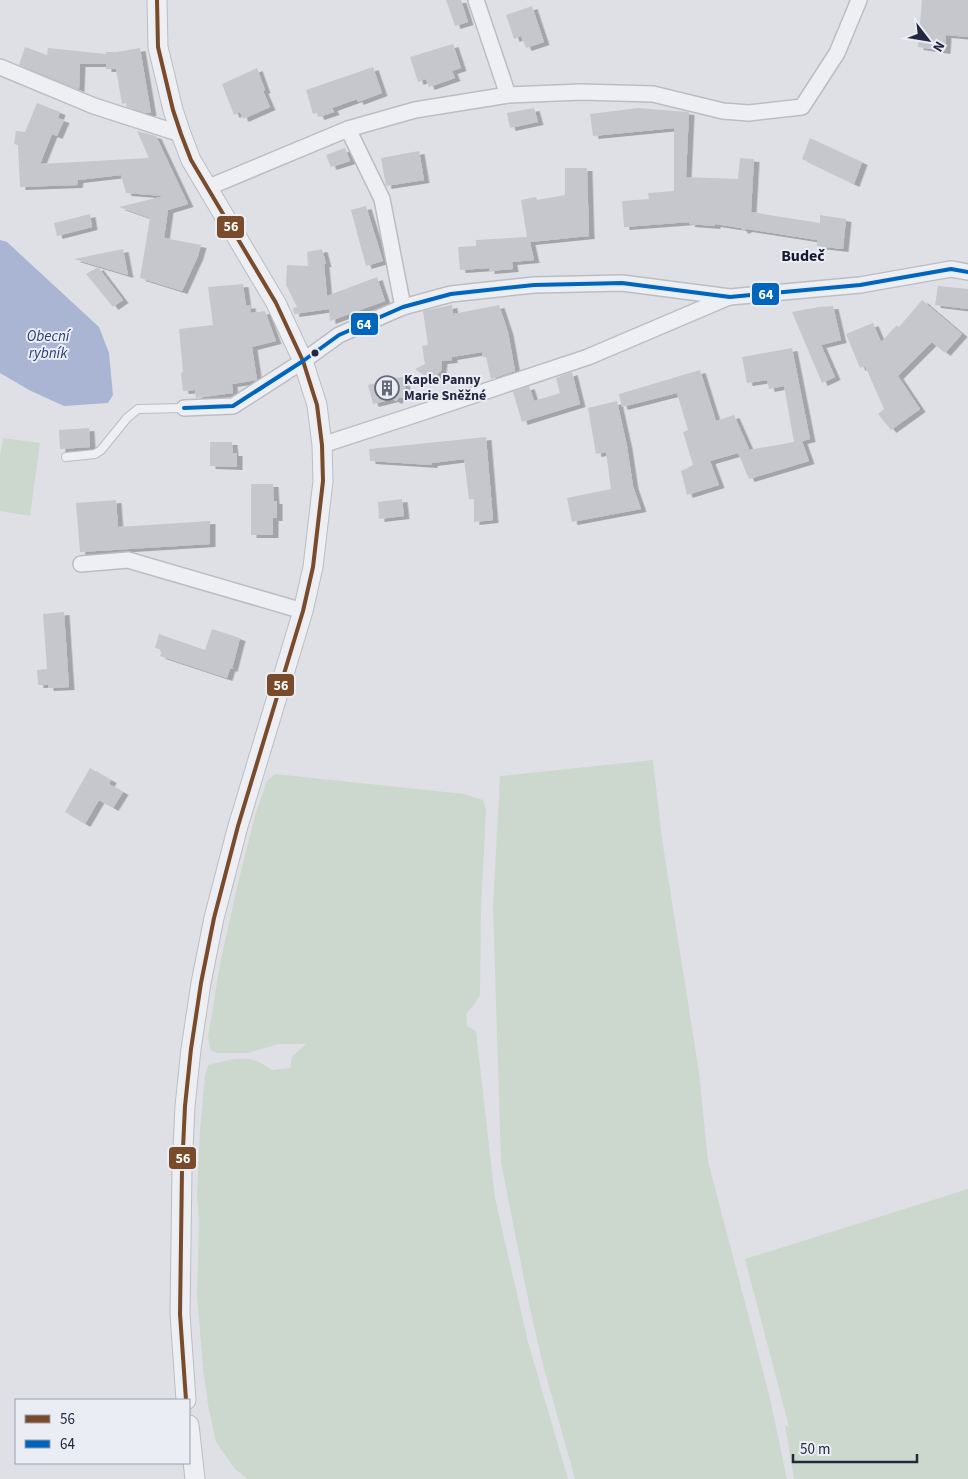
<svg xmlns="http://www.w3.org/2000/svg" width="968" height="1479" viewBox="0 0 968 1479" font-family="'Source Sans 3',sans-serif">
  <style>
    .green { fill: #ccd8ce }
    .water { fill: #aab5d4 }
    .building { fill: #c6c7cd; filter: url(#shadow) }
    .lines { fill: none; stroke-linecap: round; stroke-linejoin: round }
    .service-casing { stroke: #bcbdc3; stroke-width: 10 }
    .minor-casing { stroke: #bcbdc3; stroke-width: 18 }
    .tertiary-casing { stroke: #bcbdc3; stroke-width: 21 }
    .service { stroke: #eeeff2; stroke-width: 8 }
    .minor { stroke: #eeeff2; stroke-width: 15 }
    .tertiary { stroke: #eeeff2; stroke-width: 19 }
    .bus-1-casing { stroke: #ebedf5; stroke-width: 8 }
    .bus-2-casing { stroke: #ebedf5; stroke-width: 8 }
    .bus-1 { stroke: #7a4b2a; stroke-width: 4 }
    .bus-2 { stroke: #0065bd; stroke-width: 4 }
    .bus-dot { fill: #24283f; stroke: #ebedf5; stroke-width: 2 }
    .labels { text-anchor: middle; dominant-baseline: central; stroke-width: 4; stroke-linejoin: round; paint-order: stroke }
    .poi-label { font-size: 14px; font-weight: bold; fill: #24283f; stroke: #ebedf5; text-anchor: start }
    .water-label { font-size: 15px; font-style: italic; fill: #2b3c76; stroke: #ebedf5 }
    .quarter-label { font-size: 16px; font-weight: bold; fill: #171a2f; stroke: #ebedf5 }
    .line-badge { stroke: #ebedf5; stroke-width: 2 }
    .badge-label { font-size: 14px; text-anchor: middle; font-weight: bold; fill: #fff }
  </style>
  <defs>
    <filter id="shadow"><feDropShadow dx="5.5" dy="3" stdDeviation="0" flood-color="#0004"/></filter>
  </defs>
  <rect width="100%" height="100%" fill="#dfe0e5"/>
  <!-- green -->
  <g class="green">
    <polygon points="3,438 40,443 30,516 0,511 0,456"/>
    <polygon points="653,760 662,839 699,1072 708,1161 769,1394 787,1479 575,1479 543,1365 530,1309 501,1163 493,906 500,776"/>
    <path d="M275,774L464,794L483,800L486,810L481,911L480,995L474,1005L466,1014L467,1026L476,1031L495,1198L528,1342L568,1479H248L235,1469L216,1442L208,1405L203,1368L197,1296L199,1222L197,1194L200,1130L205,1075L208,1065C234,1059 249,1052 272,1070L290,1068L292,1057L306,1044H278L248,1053H217L211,1051L208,1037L220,964L237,887L256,812L267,781Z"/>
    <polygon points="968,1189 968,1479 794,1479 785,1425 789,1427 745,1259"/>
  </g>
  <!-- water -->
  <polygon class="water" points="0,240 7,242 99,327 109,353 113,395 108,403 64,406 31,391 0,373"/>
  <!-- building -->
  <g class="building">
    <polygon points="446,0 461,0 468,22 455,26"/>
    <polygon points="922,0 968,0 968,37 946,35 945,51 918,47"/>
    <polygon points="532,6 544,42 526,48 521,36 514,39 506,15"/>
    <polygon points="453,44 461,68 452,71 455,78 429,87 426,79 418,82 410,57"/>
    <polygon points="25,47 47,55 48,48 106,54 106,52 117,52 140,48 151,113 145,113 127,107 126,103 122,104 116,69 106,69 106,64 80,64 79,89 19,65"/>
    <polygon points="373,67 382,93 358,102 357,99 332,108 334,112 319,117 317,113 313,114 306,90"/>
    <polygon points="257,68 265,90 263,91 270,107 243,119 240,112 234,115 222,84"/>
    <polygon points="37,103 60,112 58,118 64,120 57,136 52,134 40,164 149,158 137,131 156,136 188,204 168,210 164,238 201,245 198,256 182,291 140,278 150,218 119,207 164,196 126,193 121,175 78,180 77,185 20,187 18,145 14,144 16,131 25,132"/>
    <polygon points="534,108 538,122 510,128 507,113"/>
    <polygon points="638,108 689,112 686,177 738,179 740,158 754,159 751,212 820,223 820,215 846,219 843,249 817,246 817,240 747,229 743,231 741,228 715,224 715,226 689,224 690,222 624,227 622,201 649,199 648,193 674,191 674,128 593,136 590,114"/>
    <polygon points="810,138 862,162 854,184 802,159"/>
    <polygon points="345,148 350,161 331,167 326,155"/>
    <polygon points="419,151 424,180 386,186 381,158"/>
    <polygon points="565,168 587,168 589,236 530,242 534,260 512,262 513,269 489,271 489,268 460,270 458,247 476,246 476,240 527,237 521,200 536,197 537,200 565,195"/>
    <polygon points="366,206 383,261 366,266 351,210"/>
    <polygon points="90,214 92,227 57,236 54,223"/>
    <polygon points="123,249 128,275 74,259"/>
    <polygon points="322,249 326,264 324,264 327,296 377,277 385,301 330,321 329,309 294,314 293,308 297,307 286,285 287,265 308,266 307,252"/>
    <polygon points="98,267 123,300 113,307 86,274"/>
    <polygon points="243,284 246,306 250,305 251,313 265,311 276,341 252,347 257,380 232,384 233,393 196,398 195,390 183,391 181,373 183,372 179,329 213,325 208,287"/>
    <polygon points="938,286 968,289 968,309 935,305"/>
    <polygon points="922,300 962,334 945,353 932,342 898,376 920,409 891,430 878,414 884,409 865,366 860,368 846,334 873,323 881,342 897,325 899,327"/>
    <polygon points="452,305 453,314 499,305 508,332 515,371 491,379 486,357 483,357 482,352 452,357 452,360 442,361 441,371 431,380 415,369 425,364 422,346 428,345 423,311"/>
    <polygon points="833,306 841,340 821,345 835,377 822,383 792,312 819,307"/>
    <polygon points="792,348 810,439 802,441 809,461 749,479 738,453 710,461 719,485 687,495 681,471 693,465 683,432 688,430 677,393 622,407 619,394 700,370 716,421 734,415 749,449 743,451 794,442 784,386 769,389 767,380 747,383 742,357"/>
    <polygon points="572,372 580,404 522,422 513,392 529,386 534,401 560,393 556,378"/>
    <polygon points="391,377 395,378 403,377 406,391 403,392 404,397 399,398 396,401 393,399 373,404 368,385 389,380"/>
    <polygon points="617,401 627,446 633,486 641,509 572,522 567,498 611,489 606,452 596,454 588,408"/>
    <polygon points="89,428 90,447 60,449 59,430"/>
    <polygon points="486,437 493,520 474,522 474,499 469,499 464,459 432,463 432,465 370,461 369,449"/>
    <polygon points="210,442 232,442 233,453 237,453 237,467 210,466"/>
    <polygon points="251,484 273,484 274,501 277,501 277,518 273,518 273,535 251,535"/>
    <polygon points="402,499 404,516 379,519 378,502"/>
    <polygon points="116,500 118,527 210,521 210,544 80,552 76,503"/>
    <polygon points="64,612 69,687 48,688 48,685 38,685 37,670 47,669 43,614"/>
    <polygon points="212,629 240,638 232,669 230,668 227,678 160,656 162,650 155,648 159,634 205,650"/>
    <polygon points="90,768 111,780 109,784 123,792 113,808 99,800 85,824 65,812"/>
  </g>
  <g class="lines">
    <!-- service casing -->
    <g class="service-casing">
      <polyline id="service" points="66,457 95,454 101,450 127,418 138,409 184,408"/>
    </g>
    <!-- minor casing -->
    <g class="minor-casing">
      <g id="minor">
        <polyline points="476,0 508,95"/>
        <polyline points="0,67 94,106 181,134"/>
        <polyline points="348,129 382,199 403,307"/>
        <polyline points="209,187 348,129 415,110 508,95 581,92 653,94 723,111 749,113 802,107 837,53 859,0"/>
        <polyline points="184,408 233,406 303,361 339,335 403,307 451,294 534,285 622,283 730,297 860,285 951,269 968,272"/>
        <polyline points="322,445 417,414 588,357 729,297"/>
        <polyline points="81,564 128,560 303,611"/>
      </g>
    </g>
    <!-- tertiary casing -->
    <g class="tertiary-casing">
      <g id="tertiary">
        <polyline points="157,0 158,47 173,110 181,134 191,160 276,303 303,361 317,405 322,445 323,481 313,567 303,611 238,826 214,918 201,983 191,1049 185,1106 182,1170 180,1314 186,1400"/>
        <polyline points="189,1425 195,1479"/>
      </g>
    </g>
    <!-- service -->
    <use href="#service" class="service"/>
    <!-- minor -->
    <use href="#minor" class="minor"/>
    <!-- tertiary -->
    <use href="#tertiary" class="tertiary"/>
    <!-- bus-1 casing -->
    <g class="bus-1-casing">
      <polyline id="bus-1" points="157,0 158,47 173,110 181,134 191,160 276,303 303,361 317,405 322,445 323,481 313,567 303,611 238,826 214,918 201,983 191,1049 185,1106 182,1170 180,1314 186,1400"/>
    </g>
    <!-- bus-2 casing -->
    <g class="bus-2-casing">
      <polyline id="bus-2" points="184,408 233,406 303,361 339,335 403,307 451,294 534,285 622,283 730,297 860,285 951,269 968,272"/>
    </g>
    <!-- bus-1 -->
    <use href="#bus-1" class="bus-1"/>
    <!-- bus-2 -->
    <use href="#bus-2" class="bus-2"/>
  </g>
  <!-- icons -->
  <defs>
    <g id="building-ring" transform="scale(1.25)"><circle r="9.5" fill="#ebedf5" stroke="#656879" stroke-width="1.5"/><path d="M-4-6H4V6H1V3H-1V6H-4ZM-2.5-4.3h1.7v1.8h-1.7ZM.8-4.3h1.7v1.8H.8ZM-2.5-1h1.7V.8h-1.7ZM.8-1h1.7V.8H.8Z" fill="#656879"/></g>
  </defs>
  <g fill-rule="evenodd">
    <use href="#building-ring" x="387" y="388"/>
  </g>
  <!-- markers -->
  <circle class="bus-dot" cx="315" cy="353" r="4.5"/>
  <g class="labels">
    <!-- poi labels -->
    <g class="poi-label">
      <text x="404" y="380">Kaple Panny<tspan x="404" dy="16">Marie Sněžné</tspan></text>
    </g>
    <!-- water labels -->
    <g class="water-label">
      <text x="48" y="336">Obecní<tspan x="48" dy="17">rybník</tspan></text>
    </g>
    <!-- quarter labels -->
    <g class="quarter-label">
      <text x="803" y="256">Budeč</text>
    </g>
  </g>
  <g class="line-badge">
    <rect x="216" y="215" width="29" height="24" rx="5" fill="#7a4b2a"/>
    <rect x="751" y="282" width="29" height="24" rx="5" fill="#0065bd"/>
    <rect x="350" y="312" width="29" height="24" rx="5" fill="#0065bd"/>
    <rect x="266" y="673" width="29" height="24" rx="5" fill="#7a4b2a"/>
    <rect x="168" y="1146" width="29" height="24" rx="5" fill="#7a4b2a"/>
  </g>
  <g class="badge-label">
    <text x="231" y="231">56</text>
    <text x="766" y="299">64</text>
    <text x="364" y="329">64</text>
    <text x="281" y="690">56</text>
    <text x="183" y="1163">56</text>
  </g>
  <!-- legend -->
  <rect x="15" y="1399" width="175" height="65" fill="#ebedf5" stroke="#9b9eac"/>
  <rect x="25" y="1415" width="25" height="8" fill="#7a4b2a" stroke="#9b9eac"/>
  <text x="60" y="1424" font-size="15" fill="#24283f">56</text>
  <rect x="25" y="1440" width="25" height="8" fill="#0065bd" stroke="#9b9eac"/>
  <text x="60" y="1449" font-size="15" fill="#24283f">64</text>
  <!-- north arrow -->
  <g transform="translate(928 40) rotate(121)" stroke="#ebedf5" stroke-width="4" paint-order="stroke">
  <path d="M0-4L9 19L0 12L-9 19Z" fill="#24283f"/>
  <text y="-8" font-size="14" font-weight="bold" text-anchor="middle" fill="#24283f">N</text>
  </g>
  <!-- scale -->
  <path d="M793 1454v8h124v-8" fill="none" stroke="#24283f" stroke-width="2.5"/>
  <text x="800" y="1454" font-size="15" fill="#24283f" stroke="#ebedf5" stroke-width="4" paint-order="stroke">50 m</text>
</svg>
